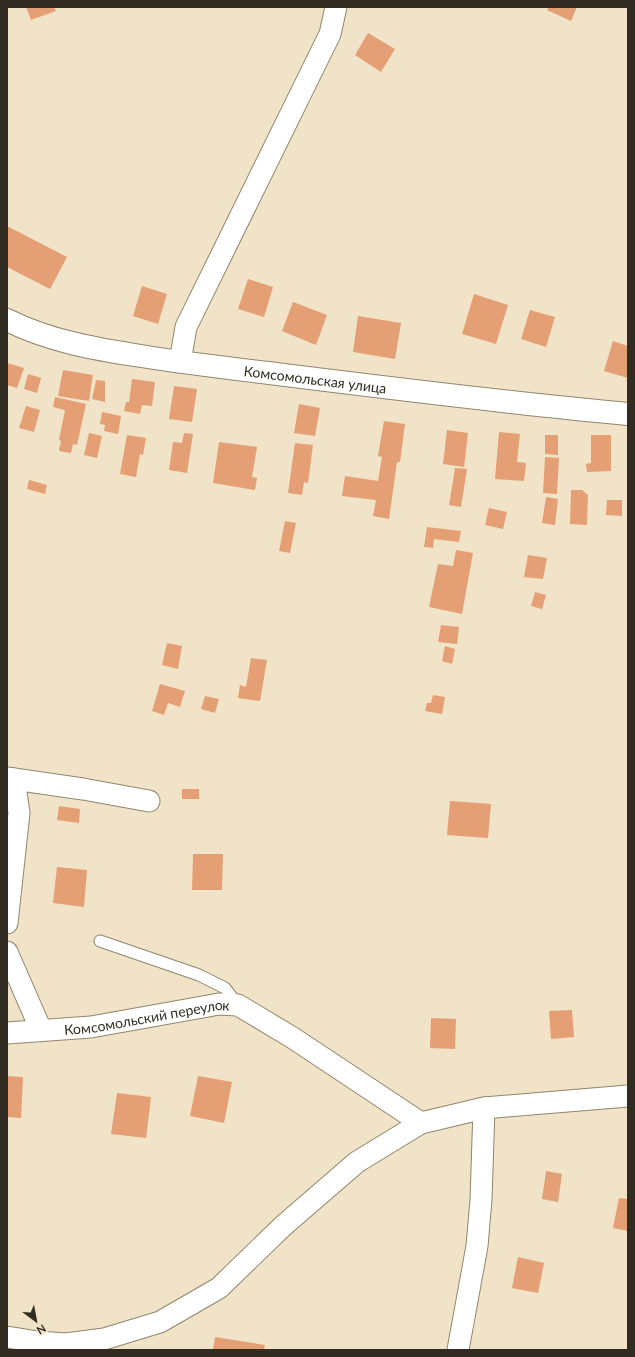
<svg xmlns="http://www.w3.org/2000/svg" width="635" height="1357" viewBox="0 0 635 1357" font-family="Lato,sans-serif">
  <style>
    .building { fill: #e59f74 }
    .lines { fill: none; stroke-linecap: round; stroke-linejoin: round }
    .lane-casing { stroke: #91856c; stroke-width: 13 }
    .street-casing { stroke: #91856c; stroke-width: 23 }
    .secondary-casing { stroke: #91856c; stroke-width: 24 }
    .lane { stroke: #fff; stroke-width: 11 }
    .street { stroke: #fff; stroke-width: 21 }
    .secondary { stroke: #fff; stroke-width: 22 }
    .labels { text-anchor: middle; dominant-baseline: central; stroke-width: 3; stroke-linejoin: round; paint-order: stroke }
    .street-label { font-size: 14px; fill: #312c22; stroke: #f0e3c7 }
  </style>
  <rect width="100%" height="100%" fill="#f0e3c7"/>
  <!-- building -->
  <g class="building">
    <polygon points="26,7 54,7 56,11 31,20"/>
    <polygon points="549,7 577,7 571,21 547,10"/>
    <polygon points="368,33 395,49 381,72 355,55"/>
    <polygon points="7,226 67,257 50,289 7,267"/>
    <polygon points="248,279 273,287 264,317 238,309"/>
    <polygon points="142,286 167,294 158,324 133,316"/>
    <polygon points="474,294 508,305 496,344 462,334"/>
    <polygon points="293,302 327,315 316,345 282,331"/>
    <polygon points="530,310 555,317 546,347 521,339"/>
    <polygon points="358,316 401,323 395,359 353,352"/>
    <polygon points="613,341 628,346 628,378 604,371"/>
    <polygon points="7,363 24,368 17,388 7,385"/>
    <polygon points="63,370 93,375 89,401 58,396"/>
    <polygon points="28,374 41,378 37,393 24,389"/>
    <polygon points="132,379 155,382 152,406 142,405 140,414 124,411 126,402 129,402"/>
    <polygon points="96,380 105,381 105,402 92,399"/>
    <polygon points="174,386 197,389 192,422 169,419"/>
    <polygon points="55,397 86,404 77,445 73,444 71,453 59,451 61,441 59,440 65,410 53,407"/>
    <polygon points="299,404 320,408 315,436 294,433"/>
    <polygon points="26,406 40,410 34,432 19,428"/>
    <polygon points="102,412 121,416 118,434 104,431 105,425 100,424"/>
    <polygon points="384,421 405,424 400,462 397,462 389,519 373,516 376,500 342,496 345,476 378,481 382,457 378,456"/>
    <polygon points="447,430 468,433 464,467 443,464"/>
    <polygon points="499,432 520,434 517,462 526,463 524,481 495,479"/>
    <polygon points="89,433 102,436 97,458 84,455"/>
    <polygon points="184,433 193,434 187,473 169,470 173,442 182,443"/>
    <polygon points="127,435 146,438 143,455 140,454 136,477 120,474"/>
    <polygon points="545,435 558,435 558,455 545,454"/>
    <polygon points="591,435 611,435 611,471 587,472 586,464 591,463"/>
    <polygon points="219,442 257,447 252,477 257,478 255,490 213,483"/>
    <polygon points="295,443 313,445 308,483 304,482 302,495 288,493"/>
    <polygon points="545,457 559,458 557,494 543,493"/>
    <polygon points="455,468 467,469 461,507 449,505"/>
    <polygon points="29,480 47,485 45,494 27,489"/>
    <polygon points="571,490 582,490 588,495 587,525 570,524"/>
    <polygon points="546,497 558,499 555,525 542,523"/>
    <polygon points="607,500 622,500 622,516 606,515"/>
    <polygon points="489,508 507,512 503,529 485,525"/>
    <polygon points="285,521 296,523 290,553 279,551"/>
    <polygon points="427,527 461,531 459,542 434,539 433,548 424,547"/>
    <polygon points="456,550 473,553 462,614 429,607 438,564 453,566"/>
    <polygon points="528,555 547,558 543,579 524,577"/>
    <polygon points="535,592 546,595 542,609 531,606"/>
    <polygon points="441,625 459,627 457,644 438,642"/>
    <polygon points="167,643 182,646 178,669 162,665"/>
    <polygon points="445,646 455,649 452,664 442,661"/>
    <polygon points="251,658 267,660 260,701 238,698 240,685 246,687"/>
    <polygon points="160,684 185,691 180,707 168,703 164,715 152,711"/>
    <polygon points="433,695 445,697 442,714 425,711 427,703 431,703"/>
    <polygon points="205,696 219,699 215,713 201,709"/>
    <rect x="182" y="789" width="17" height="10"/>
    <polygon points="450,801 491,804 488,838 447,835"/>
    <polygon points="59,806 80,809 79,823 57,820"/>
    <polygon points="193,854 223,854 222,890 192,890"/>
    <polygon points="57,867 87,870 84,907 53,903"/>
    <polygon points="572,1010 574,1037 551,1039 549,1011"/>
    <polygon points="431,1018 456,1019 455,1049 430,1048"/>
    <polygon points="7,1076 23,1077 21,1118 7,1117"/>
    <polygon points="198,1076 232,1082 224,1123 190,1116"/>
    <polygon points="117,1093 151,1097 146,1138 111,1134"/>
    <polygon points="546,1171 562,1174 558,1202 542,1199"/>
    <polygon points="619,1198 628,1199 628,1231 613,1228"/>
    <polygon points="518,1257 544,1263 538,1293 512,1288"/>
    <polygon points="215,1337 265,1345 264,1350 213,1350"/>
  </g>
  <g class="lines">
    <!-- lane casing -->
    <g class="lane-casing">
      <polyline id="lane" points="100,941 199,975 225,988 238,1005"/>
    </g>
    <!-- street casing -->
    <g class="street-casing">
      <g id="street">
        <polyline points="180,362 186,327 330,34 336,7"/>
        <polyline points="7,778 83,789 149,801"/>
        <polyline points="7,923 19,813 14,779"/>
        <polyline points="7,952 41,1030"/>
        <path id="s1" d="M7,1033L91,1027L219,1004L238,1005L293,1038L421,1123"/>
        <polyline points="7,1337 38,1342 66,1344 104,1339 160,1322 219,1288 283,1226 357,1162 421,1123 484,1108 628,1096"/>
        <polyline points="458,1350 477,1246 481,1200 484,1108"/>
      </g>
    </g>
    <!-- secondary casing -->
    <g class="secondary-casing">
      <g id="secondary">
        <path id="s2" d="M7,320C49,341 95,349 141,356C184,363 226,368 269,373C389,388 508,403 628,414"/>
      </g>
    </g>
    <!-- lane -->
    <use href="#lane" class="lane"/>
    <!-- street -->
    <use href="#street" class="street"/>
    <!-- secondary -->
    <use href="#secondary" class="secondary"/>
  </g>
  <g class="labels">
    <!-- street labels -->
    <g class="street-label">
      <text stroke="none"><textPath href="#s2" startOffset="315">Комсомольская улица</textPath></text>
      <text stroke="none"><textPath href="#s1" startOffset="141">Комсомольский переулок</textPath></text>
    </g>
  </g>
  <!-- border -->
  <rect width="635" height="1357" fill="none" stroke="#312c22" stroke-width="16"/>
  <!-- north arrow -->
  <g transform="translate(36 1321) rotate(148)" stroke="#f0e3c7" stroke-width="3" paint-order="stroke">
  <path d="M0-3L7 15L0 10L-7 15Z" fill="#312c22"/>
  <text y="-6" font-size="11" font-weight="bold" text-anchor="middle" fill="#312c22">N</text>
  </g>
</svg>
